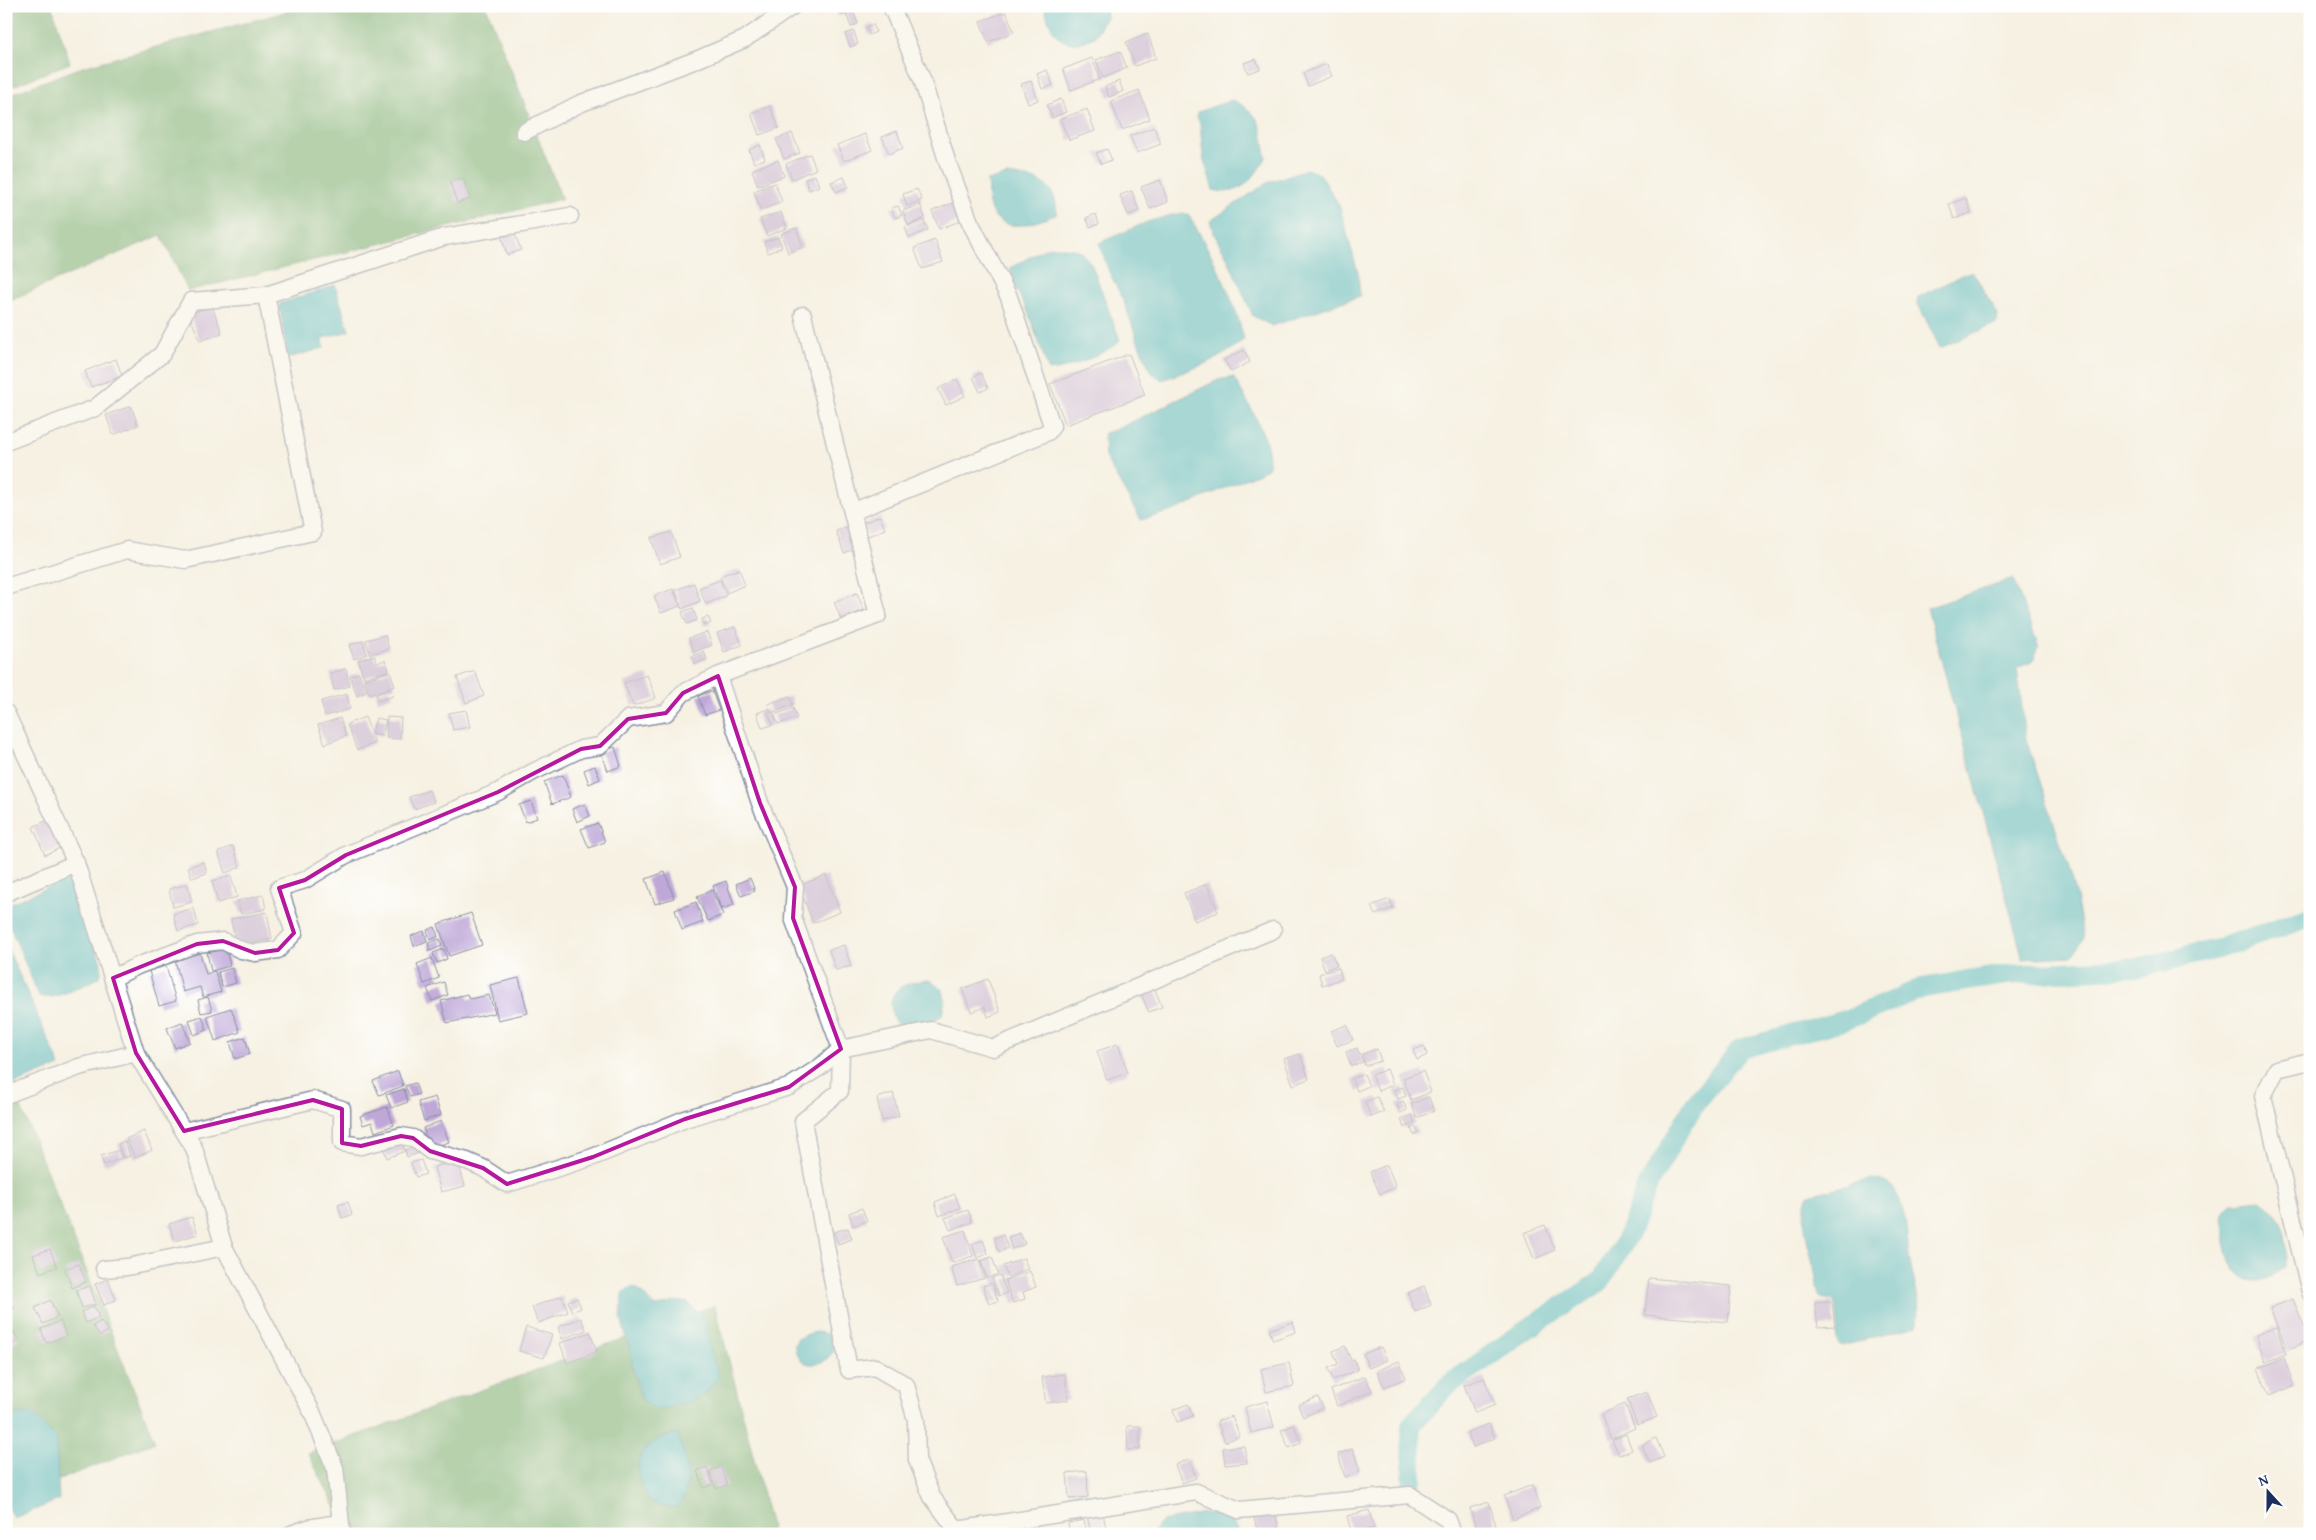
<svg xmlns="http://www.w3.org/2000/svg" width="2316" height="1540" viewBox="0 0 2316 1540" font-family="'Gentium Book Plus',serif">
<rect width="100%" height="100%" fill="#fff"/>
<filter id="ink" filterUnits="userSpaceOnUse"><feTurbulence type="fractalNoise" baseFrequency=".02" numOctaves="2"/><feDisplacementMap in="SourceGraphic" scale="10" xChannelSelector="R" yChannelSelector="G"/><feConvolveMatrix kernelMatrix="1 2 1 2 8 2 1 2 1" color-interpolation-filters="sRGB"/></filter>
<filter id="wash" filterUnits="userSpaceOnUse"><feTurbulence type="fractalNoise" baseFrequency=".0096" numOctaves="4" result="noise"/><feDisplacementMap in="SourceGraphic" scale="20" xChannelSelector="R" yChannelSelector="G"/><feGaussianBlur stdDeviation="1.12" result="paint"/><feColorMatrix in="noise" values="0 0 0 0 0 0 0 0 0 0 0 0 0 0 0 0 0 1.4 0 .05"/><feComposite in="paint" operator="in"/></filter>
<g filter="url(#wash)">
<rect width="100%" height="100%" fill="#f6f1e2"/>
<g fill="#6cac6e" stroke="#446e66">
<path d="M6,6H52L70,63L6,89Z"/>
<path d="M307,6H486L562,199L188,291L161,235L6,302V96L82,67Z"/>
<path d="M6,1102L21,1107L155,1442L6,1501Z"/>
<path d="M715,1305L773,1534H349L308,1453Z"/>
</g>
<g fill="#49b8c3" stroke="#327490">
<path d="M1045,6H1105L1106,17L1095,37C1089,39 1082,43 1076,43C1056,45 1047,22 1045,6Z"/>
<path d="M1232,100C1262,113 1262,128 1266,158C1253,179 1240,198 1213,190L1203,157L1200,123L1197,117L1198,112Z"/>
<path d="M1306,169L1320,174L1339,205L1358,273L1360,296L1272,326L1253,316L1227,257L1214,234L1210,221L1267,183Z"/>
<path d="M1007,175C1035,179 1056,179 1057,214C1038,222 1005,236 992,212C987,204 988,190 987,181Z"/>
<path d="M1175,214H1188C1212,254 1233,295 1244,339C1223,360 1189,370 1162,380L1151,372L1138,342L1123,299L1110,274L1099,243L1147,222Z"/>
<path d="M1058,247L1079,250L1091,263L1119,337V342C1102,355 1070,369 1049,371L1028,312L1015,286L1010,268L1046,248Z"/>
<path d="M1969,272H1973L1998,315L1997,323L1940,348L1917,302L1918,297Z"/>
<path d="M335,285L349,331L323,338L324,348L288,358L279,304Z"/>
<path d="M1234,377C1246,401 1275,444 1268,469L1175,510L1141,520L1105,457L1104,433L1115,430L1218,380Z"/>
<path d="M2013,579L2039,647L2032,662L2017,668L2026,739L2073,881L2084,938L2072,956L2023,959L1927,608Z"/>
<path d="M63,881L72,883L76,892L101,963V974L97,979C83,985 53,1002 39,996L6,917V908L11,903Z"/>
<path d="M6,945L60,1066L6,1087Z"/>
<path d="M929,980L942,989L945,1000L942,1015C926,1030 892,1040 891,1006C891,1001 892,995 896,991C903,983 919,981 929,980Z"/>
<path d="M1872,1179C1882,1180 1889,1182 1894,1190C1908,1211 1906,1237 1910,1261C1913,1281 1923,1306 1917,1326L1841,1346L1836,1340C1839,1329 1838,1310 1833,1300L1820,1298C1816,1288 1817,1278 1814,1268C1809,1248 1798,1213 1809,1195Z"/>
<path d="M2261,1200C2284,1214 2291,1242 2284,1268C2277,1272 2267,1280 2260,1281C2225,1283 2223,1237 2223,1213L2232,1203Z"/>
<path d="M631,1287L637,1288L655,1307L678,1301L689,1303L706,1322L712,1356L719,1376L705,1394L691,1401L656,1410L642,1400L633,1369L630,1349L621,1319L623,1293Z"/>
<path d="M817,1332L827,1334L832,1340L834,1351L825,1361C821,1362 814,1365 809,1364C799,1362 790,1348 798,1339C803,1335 811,1333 817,1332Z"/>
<path d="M32,1414L56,1437L59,1500L14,1518L6,1506V1416Z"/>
<path d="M678,1434C686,1459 696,1487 676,1508C668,1507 657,1506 650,1500C644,1494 640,1484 639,1475C634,1450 655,1437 678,1434Z"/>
<path d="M1204,1513C1223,1514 1232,1514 1239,1534H1151L1162,1521Z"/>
</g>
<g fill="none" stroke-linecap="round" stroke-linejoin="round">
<path stroke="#49b8c3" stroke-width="20" d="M1412,1479L1411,1425L1447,1386L1533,1325L1600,1282L1628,1236L1649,1183L1694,1105L1740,1049L1846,1020L1922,988L2005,975L2137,968L2217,949L2310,917"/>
</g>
<g id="blocks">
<g fill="#bfa8d8">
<path d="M843,6H851L858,24L851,27L846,14L840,16L838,8Z"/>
<path d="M1006,12L1014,32L988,42L980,21Z"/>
<path d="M873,24L876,32L869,35L866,27Z"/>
<path d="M854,31L858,44L850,47L845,34Z"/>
<path d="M1148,34L1156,58L1135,66L1126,42Z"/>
<path d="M1120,51L1127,68L1103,78L1096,60Z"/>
<path d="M1092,58L1100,79L1071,90L1063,69Z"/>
<path d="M1256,59L1260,69L1248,73L1244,63Z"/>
<path d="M1327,64L1332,76L1308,86L1303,73Z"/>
<path d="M1047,70L1053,85L1042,89L1037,74Z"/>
<path d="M1031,81L1038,100L1028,104L1021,84Z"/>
<path d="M1119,81L1123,91L1109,97L1105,87Z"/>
<path d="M1139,90L1150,119L1122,130L1111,101Z"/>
<path d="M1061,99L1066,112L1052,118L1047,105Z"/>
<path d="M770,106L779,128L759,135L751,113Z"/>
<path d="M1087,109L1095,131L1069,140L1060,119Z"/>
<path d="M1154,127L1161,144L1137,153L1130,136Z"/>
<path d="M897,131L903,148L889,154L882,137Z"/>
<path d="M792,133L800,153L784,159L776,139Z"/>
<path d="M865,134L872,150L844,161L837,145Z"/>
<path d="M760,145L765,159L754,163L749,150Z"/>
<path d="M1107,149L1112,160L1101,164L1096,153Z"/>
<path d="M810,154L816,169L792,179L786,164Z"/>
<path d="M778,160L784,176L758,186L752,170Z"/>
<path d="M815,175L819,186L809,190L805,179Z"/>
<path d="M844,177L848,187L836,192L831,182Z"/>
<path d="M463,178L470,199L457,203L450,182Z"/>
<path d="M1160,180L1168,202L1150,209L1141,187Z"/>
<path d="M775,183L782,202L761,210L754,191Z"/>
<path d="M917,189L922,200L907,206L903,194Z"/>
<path d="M1132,191L1139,211L1128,215L1120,195Z"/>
<path d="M1966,198L1971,213L1954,219L1949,204Z"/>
<path d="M953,203L960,221L939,229L932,211Z"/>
<path d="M920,204L925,218L908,225L903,211Z"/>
<path d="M898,206L902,215L895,218L891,208Z"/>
<path d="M781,212L787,228L767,236L760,219Z"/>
<path d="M1096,214L1099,224L1090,227L1086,218Z"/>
<path d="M924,220L928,230L909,238L905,227Z"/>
<path d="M796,228L803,247L788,253L781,234Z"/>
<path d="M513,229L521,250L507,255L500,233Z"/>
<path d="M778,237L782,247L768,253L764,242Z"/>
<path d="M935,240L943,262L922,269L914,248Z"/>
<path d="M212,306L222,333L200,341L189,314Z"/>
<path d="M1244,350L1250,362L1231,372L1224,360Z"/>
<path d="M1129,354L1145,395L1066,425L1050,384Z"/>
<path d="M116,359L122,376L91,387L85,371Z"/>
<path d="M981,373L988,388L980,392L973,377Z"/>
<path d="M957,379L965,396L946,405L938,389Z"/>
<path d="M131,406L138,425L113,435L106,415Z"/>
<path d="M880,516L885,529L868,536L863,523Z"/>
<path d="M846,527L854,549L844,553L836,531Z"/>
<path d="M671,532L680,557L660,564L651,538Z"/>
<path d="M739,569L745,585L727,593L720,576Z"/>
<path d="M720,580L726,596L706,604L699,588Z"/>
<path d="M694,583L700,601L682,609L675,590Z"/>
<path d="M673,589L680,606L661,613L654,596Z"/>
<path d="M857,593L864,610L841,619L834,602Z"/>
<path d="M693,608L697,620L687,624L682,612Z"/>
<path d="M708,617L711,623L704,626L702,619Z"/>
<path d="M735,627L742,645L724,652L717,633Z"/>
<path d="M707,632L712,645L694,652L689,638Z"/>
<path d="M385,635L389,649L370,654L366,640Z"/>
<path d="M363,641L367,654L354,659L349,645Z"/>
<path d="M704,651L707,659L695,664L692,656Z"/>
<path d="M374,655L377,663L385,660L389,670L364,678L358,660Z"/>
<path d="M346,669L350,686L334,690L330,673Z"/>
<path d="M390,671L395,686L369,694L364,680Z"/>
<path d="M475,671L484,696L466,703L457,677Z"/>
<path d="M359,673L366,692L357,696L350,676Z"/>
<path d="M647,675L656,698L633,706L624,683Z"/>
<path d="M390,689L393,696L378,701L376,694Z"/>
<path d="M712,691L719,710L705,715L698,696Z"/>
<path d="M347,694L350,709L325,716L321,701Z"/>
<path d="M790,696L793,705L771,713L768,704Z"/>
<path d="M793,708L797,718L778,724L774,715Z"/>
<path d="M767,709L773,725L762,728L757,713Z"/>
<path d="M466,710L470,727L453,730L449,713Z"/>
<path d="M365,717L375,743L357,750L347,724Z"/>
<path d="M387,717L401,718L400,739L386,738Z"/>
<path d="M340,718L346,736L325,744L318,725Z"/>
<path d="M376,718L386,720L382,736L372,734Z"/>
<path d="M615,747L621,766L608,771L601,752Z"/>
<path d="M595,766L600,779L589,784L584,770Z"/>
<path d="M563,775L571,797L552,804L544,782Z"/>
<path d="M429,790L434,802L414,809L409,797Z"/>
<path d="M531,801L537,818L526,822L519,805Z"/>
<path d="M585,804L590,816L577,822L572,809Z"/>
<path d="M52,818L64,846L45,855L33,827Z"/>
<path d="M598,823L605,842L589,848L581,829Z"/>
<path d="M233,846L240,867L225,873L218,852Z"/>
<path d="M204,862L207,873L192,878L188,867Z"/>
<path d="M665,872L674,898L655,904L646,879Z"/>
<path d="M826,875L840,912L813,923L799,886Z"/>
<path d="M231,876L237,897L218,903L212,881Z"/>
<path d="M750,878L755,891L741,896L736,884Z"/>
<path d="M726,881L734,905L721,909L713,886Z"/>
<path d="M187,884L192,902L173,907L169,889Z"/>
<path d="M1207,884L1218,912L1195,921L1184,893Z"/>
<path d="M712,890L723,915L708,921L697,897Z"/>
<path d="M263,895L266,909L241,914L237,901Z"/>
<path d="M1390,899L1393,908L1375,915L1371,906Z"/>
<path d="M696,902L703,922L682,930L675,910Z"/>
<path d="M194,908L198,925L178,931L173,914Z"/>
<path d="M267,912L272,939L236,946L231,919Z"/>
<path d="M471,913L482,945L449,956L438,924Z"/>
<path d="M435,927L438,937L430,940L427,930Z"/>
<path d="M424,931L427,941L414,946L411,936Z"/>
<path d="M440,939L442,946L430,951L428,943Z"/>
<path d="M844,945L851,966L836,970L829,950Z"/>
<path d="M226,949L230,966L211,971L207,953Z"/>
<path d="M444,949L447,959L437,963L433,953Z"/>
<path d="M200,953L206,974L215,971L221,992L203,997L200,987L183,992L175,960Z"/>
<path d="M1331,953L1337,965L1325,970L1320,957Z"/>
<path d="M432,958L439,978L424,984L417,964Z"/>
<path d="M166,966L176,1001L159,1006L149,971Z"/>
<path d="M232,968L236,983L222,987L218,972Z"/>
<path d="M1339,968L1342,979L1322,985L1319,974Z"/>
<path d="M519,978L528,1013L498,1020L490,985Z"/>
<path d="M988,979L1000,1012L988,1017L985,1007L971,1012L962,989Z"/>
<path d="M444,982L448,995L432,1001L427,988Z"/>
<path d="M1153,984L1162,1007L1149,1012L1139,989Z"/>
<path d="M467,994L469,999L489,995L495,1013L447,1023L441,1001Z"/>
<path d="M208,997L212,1011L201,1013L198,1000Z"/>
<path d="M231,1008L240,1032L215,1041L207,1016Z"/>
<path d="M202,1016L207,1030L194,1035L189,1020Z"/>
<path d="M182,1022L190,1042L175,1048L167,1028Z"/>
<path d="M1347,1025L1353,1040L1337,1046L1331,1031Z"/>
<path d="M245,1037L250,1054L235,1059L230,1042Z"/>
<path d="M1118,1044L1128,1073L1107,1080L1097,1051Z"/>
<path d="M1424,1046L1427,1055L1417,1060L1413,1050Z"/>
<path d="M1357,1048L1363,1062L1351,1066L1346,1052Z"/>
<path d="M1377,1049L1381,1061L1365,1066L1362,1054Z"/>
<path d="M1300,1054L1309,1079L1293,1085L1284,1059Z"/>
<path d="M1387,1069L1393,1085L1378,1091L1372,1075Z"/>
<path d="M398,1071L403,1086L379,1095L373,1081Z"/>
<path d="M1423,1071L1431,1092L1411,1100L1403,1078Z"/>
<path d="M1364,1074L1369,1086L1357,1091L1352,1079Z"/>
<path d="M415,1083L419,1094L410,1097L405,1086Z"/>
<path d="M1403,1087L1406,1096L1398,1099L1394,1090Z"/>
<path d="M404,1089L408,1102L391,1108L386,1095Z"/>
<path d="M893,1093L899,1116L882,1121L877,1098Z"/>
<path d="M435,1097L441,1115L424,1121L418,1102Z"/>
<path d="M1377,1097L1384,1112L1371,1117L1365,1102Z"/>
<path d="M1429,1097L1434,1111L1417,1118L1411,1104Z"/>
<path d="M1403,1101L1407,1110L1400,1113L1397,1104Z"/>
<path d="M387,1107L394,1125L375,1132L372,1122L363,1125L360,1116Z"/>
<path d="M1412,1115L1415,1123L1404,1128L1401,1119Z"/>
<path d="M441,1121L449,1142L430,1148L423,1128Z"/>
<path d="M1415,1126L1418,1133L1414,1135L1411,1128Z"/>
<path d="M144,1131L152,1150L135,1158L126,1139Z"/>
<path d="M400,1138L405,1151L387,1158L382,1144Z"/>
<path d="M125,1141L130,1156L123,1158L118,1144Z"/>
<path d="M416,1146L419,1153L407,1157L405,1150Z"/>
<path d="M119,1150L122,1158L104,1165L101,1156Z"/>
<path d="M421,1160L426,1174L416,1177L411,1163Z"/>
<path d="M458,1161L465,1186L441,1192L434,1167Z"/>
<path d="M1387,1165L1396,1187L1380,1194L1370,1172Z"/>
<path d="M955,1194L960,1208L939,1216L935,1202Z"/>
<path d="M348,1202L352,1215L342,1218L338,1205Z"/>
<path d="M862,1208L867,1221L853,1226L849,1213Z"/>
<path d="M968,1210L972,1222L950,1230L945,1218Z"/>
<path d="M192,1217L198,1234L175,1241L169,1224Z"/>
<path d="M1545,1225L1555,1250L1534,1259L1524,1233Z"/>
<path d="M848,1228L852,1239L838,1244L834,1232Z"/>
<path d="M965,1230L973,1256L952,1263L943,1237Z"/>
<path d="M1020,1233L1025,1244L1012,1249L1008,1237Z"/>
<path d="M1003,1235L1008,1248L999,1252L994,1238Z"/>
<path d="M983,1240L988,1254L977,1258L972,1244Z"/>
<path d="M50,1249L57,1267L40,1273L33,1255Z"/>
<path d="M992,1257L998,1274L987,1278L981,1261Z"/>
<path d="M1024,1258L1028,1269L1008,1277L1003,1266Z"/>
<path d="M979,1259L985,1278L957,1286L951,1267Z"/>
<path d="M79,1264L86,1282L72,1288L65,1269Z"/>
<path d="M1030,1271L1036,1287L1023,1292L1025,1299L1013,1303L1005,1280Z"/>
<path d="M1000,1275L1007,1293L999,1296L992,1278Z"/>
<path d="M1649,1278L1731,1286L1728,1322L1645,1315Z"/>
<path d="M108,1279L116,1300L104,1305L95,1284Z"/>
<path d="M992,1283L998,1301L989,1304L983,1286Z"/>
<path d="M90,1286L96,1304L82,1308L76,1290Z"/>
<path d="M1424,1286L1431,1305L1415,1312L1408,1293Z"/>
<path d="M6,1295L15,1308L6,1314Z"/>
<path d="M562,1296L568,1312L538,1323L532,1307Z"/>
<path d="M577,1298L581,1308L572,1312L568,1301Z"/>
<path d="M2293,1299L2310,1340L2287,1350L2270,1308Z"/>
<path d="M50,1300L58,1317L43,1324L35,1308Z"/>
<path d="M1832,1302L1835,1326L1818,1327L1815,1303Z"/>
<path d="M94,1306L99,1317L86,1323L81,1312Z"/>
<path d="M581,1318L586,1330L562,1339L558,1327Z"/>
<path d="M6,1320L19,1340L6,1348Z"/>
<path d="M61,1321L66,1336L46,1343L41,1329Z"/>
<path d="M101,1321L108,1331L100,1336L93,1326Z"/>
<path d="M1293,1322L1296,1332L1273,1340L1269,1330Z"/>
<path d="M526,1327L552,1335L544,1358L519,1351Z"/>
<path d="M2276,1327L2286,1354L2265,1362L2256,1335Z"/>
<path d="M590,1332L597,1352L567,1363L560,1343Z"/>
<path d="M1345,1346L1351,1360L1354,1359L1358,1370L1333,1380L1328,1368L1338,1364L1333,1351Z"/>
<path d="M1381,1347L1387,1360L1369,1368L1363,1354Z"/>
<path d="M2284,1358L2294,1386L2269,1396L2258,1368Z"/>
<path d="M1399,1361L1406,1378L1384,1387L1377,1371Z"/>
<path d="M1289,1363L1294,1386L1266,1392L1261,1369Z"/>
<path d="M1065,1374L1068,1400L1046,1403L1042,1377Z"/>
<path d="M1365,1376L1372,1391L1337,1406L1331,1390Z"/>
<path d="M1484,1378L1495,1405L1475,1413L1464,1385Z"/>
<path d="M1647,1392L1657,1417L1637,1425L1627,1399Z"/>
<path d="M1318,1397L1323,1408L1303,1417L1298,1405Z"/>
<path d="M1267,1401L1274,1427L1251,1433L1245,1407Z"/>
<path d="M1188,1404L1193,1416L1177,1422L1173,1410Z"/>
<path d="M1625,1404L1635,1428L1611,1439L1601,1414Z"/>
<path d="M1232,1416L1240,1436L1225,1442L1217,1421Z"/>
<path d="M1489,1424L1495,1438L1473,1447L1467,1432Z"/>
<path d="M1294,1425L1301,1443L1289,1448L1281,1430Z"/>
<path d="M1127,1426H1140V1449L1128,1450Z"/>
<path d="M1626,1434L1632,1450L1619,1455L1612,1440Z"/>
<path d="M1656,1438L1664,1457L1650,1463L1642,1445Z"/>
<path d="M1244,1446L1247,1463L1225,1465L1223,1448Z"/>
<path d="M1353,1449L1360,1471L1345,1477L1338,1454Z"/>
<path d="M1189,1459L1196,1478L1182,1483L1175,1465Z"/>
<path d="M707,1467L713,1484L704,1488L697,1471Z"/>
<path d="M721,1467L727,1485L716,1489L710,1471Z"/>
<path d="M1087,1471L1088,1497L1069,1499L1067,1473Z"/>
<path d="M1532,1485L1540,1508L1513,1519L1504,1496Z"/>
<path d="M1489,1502L1496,1526L1477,1532L1470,1508Z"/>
<path d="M1369,1510L1374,1528L1352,1534L1347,1516Z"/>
<path d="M1103,1513L1107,1534H1091L1087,1516Z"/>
<path d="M1275,1513L1280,1534H1258L1254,1518Z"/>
<path d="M1084,1520L1086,1531L1070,1534L1068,1523Z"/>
<path d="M1687,1528L1689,1534H1673Z"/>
</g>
</g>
</g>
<g filter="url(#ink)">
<use href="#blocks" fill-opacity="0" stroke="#8890a0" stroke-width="1"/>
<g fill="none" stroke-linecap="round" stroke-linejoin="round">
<g stroke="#8890a0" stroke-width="19">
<g id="minor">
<path d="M891,6L922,79L947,161L970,222L1009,297L1052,426L1048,432L852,512L878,615L718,676L760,803L795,887L793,918L841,1049L840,1091L803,1121L849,1370L875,1367L906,1385L916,1420L917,1460L932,1497L957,1530L1196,1492L1239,1510L1410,1495L1448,1520L1453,1534"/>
<path d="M524,132L579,104L696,60L745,39L793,6"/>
<path d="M803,315L852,512"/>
<path d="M6,442L95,408L162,354L191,301L266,295L444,237L570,216"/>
<path d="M6,587L127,550L185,560L313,532L266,295"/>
<path d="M6,713L76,863L136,1053L194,1148L224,1247L312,1412L335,1468L342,1534"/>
<path d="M6,893L76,863"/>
<path d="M113,978L137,966L197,944L223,941L241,950L255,953L278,950L294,933L279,888L305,880L346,855L498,792L533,772L581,749L600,746L628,719L666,713L683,693L718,676"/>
<path d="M2310,1061L2277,1069L2263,1096L2310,1292"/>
<path d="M6,1095L79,1067L136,1053"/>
<path d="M184,1131L313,1100L342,1109V1143L361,1146L401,1136L413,1138L430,1151L467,1161L483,1168L507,1184L593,1157L685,1119L789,1087L820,1067L841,1049L931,1030L993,1048L1273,930"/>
<path d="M104,1269L127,1267L224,1247"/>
<path d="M291,1534L308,1528L339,1523"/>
</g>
</g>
<use href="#minor" stroke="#fff" stroke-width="16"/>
</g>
</g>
<path d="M0 0H2316V1540H0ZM718,676L760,803L795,887L793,918L841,1049L789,1087L685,1119L593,1157L507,1184L483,1168L430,1151L413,1138L401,1136L361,1146L342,1143V1109L313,1100L184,1131L136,1053L113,978L197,944L223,941L255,953L278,950L294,933L279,888L305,880L346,855L498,792L581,749L600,746L628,719L666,713L683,693Z" fill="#f6f1e2" fill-opacity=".55" fill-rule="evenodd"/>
<path fill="none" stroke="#b5179e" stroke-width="4" stroke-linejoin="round" d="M718,676L760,803L795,887L793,918L841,1049L789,1087L685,1119L593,1157L507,1184L483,1168L430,1151L413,1138L401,1136L361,1146L342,1143V1109L313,1100L184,1131L136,1053L113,978L197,944L223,941L255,953L278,950L294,933L279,888L305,880L346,855L498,792L581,749L600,746L628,719L666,713L683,693Z"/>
<rect width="2316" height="1540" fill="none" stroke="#fff" stroke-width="25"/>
<g transform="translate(2268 1492) rotate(339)" stroke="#ffffff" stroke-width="4" paint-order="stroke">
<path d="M0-4L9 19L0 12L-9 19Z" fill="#1b2f5e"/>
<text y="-8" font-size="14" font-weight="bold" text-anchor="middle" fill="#1b2f5e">N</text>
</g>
</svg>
